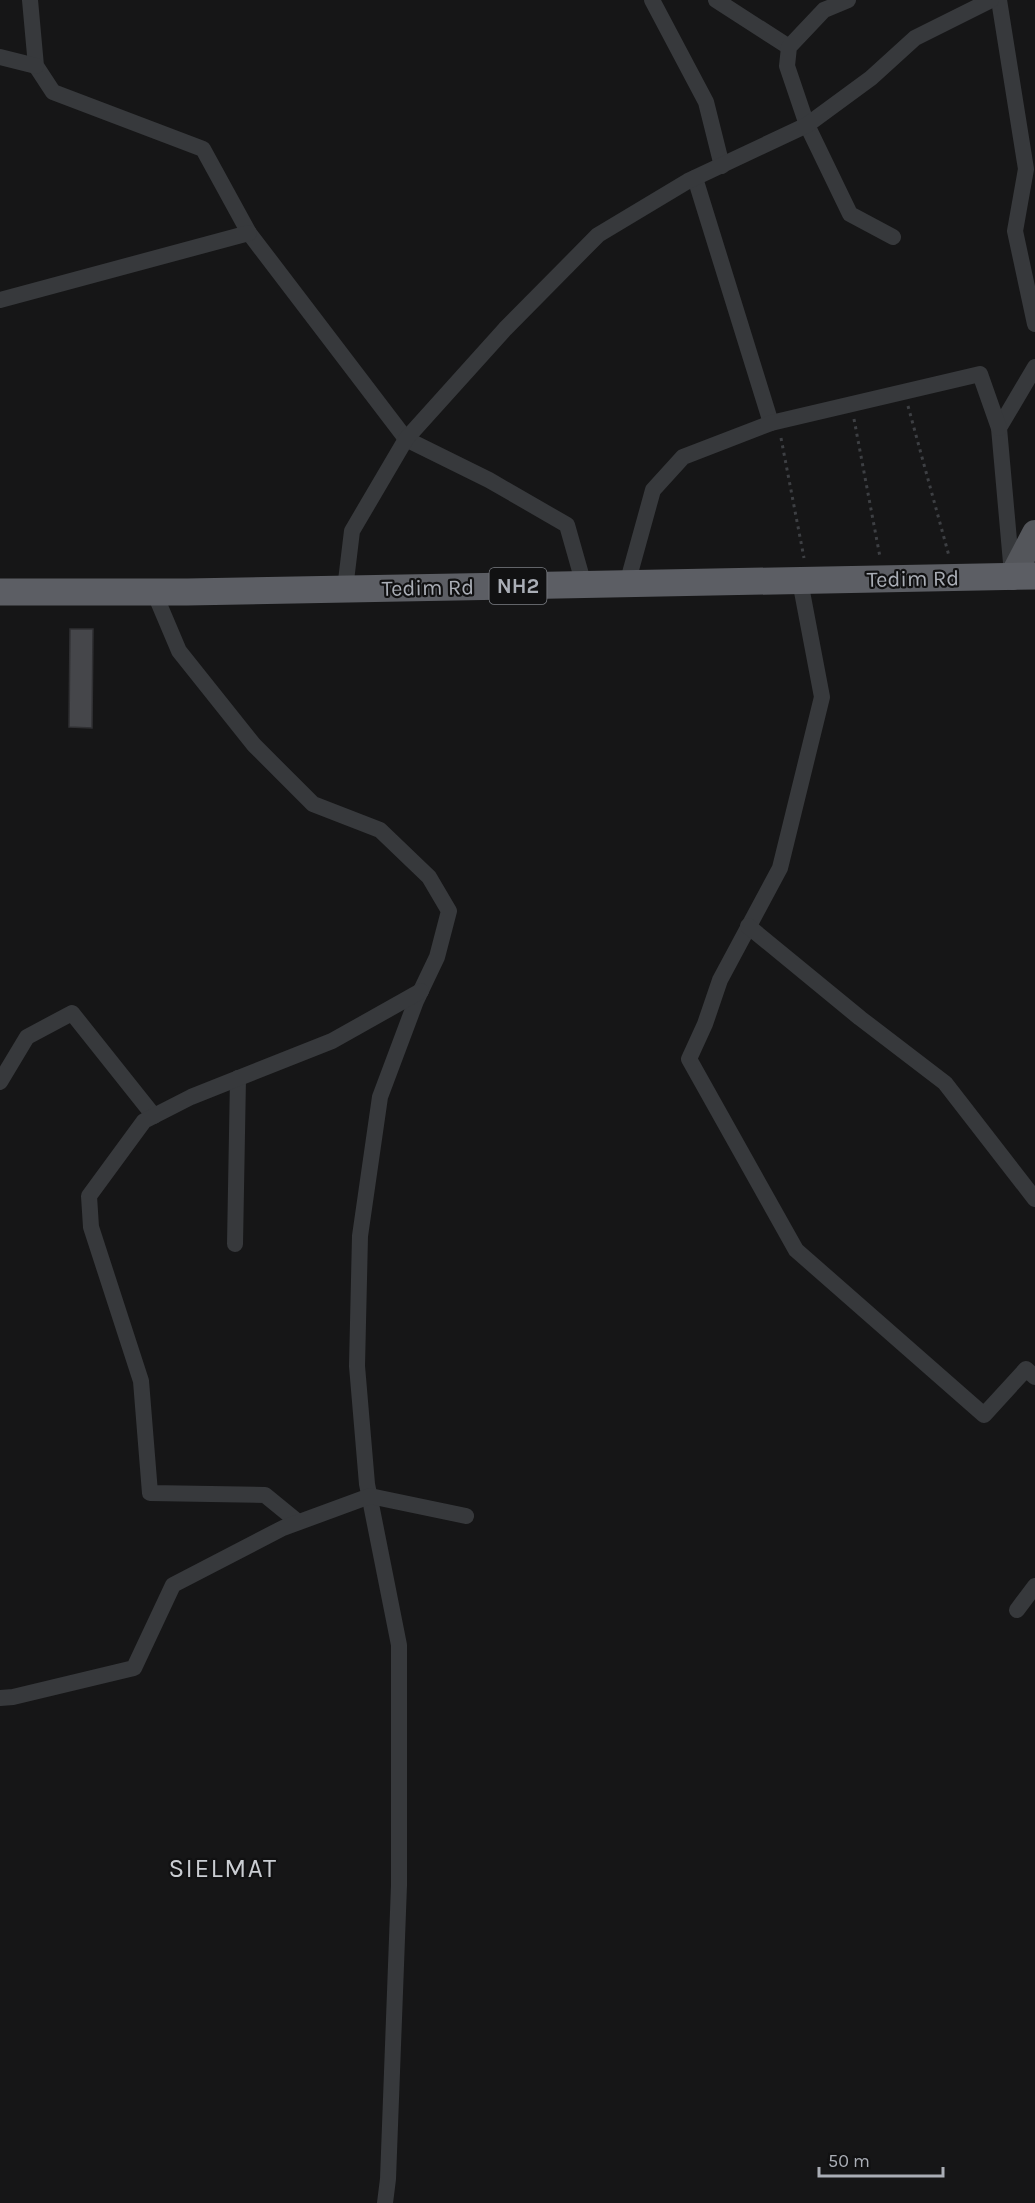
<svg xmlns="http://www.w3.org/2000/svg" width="1035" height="2203" viewBox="0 0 1035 2203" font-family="Karla,sans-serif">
<rect width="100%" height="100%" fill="#161617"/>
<path fill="#45464a" stroke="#303033" stroke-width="1.5" d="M70,629H93L92,728L69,727Z"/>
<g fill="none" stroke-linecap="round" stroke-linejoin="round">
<g stroke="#3d3f43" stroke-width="3" stroke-dasharray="3 4.5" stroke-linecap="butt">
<path d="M908,406L949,556"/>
<path d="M854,419L880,557"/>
<path d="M781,438L804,558"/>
</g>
<g stroke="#37393c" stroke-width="16">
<path d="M30,0L36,66L53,92L203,149L249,233L406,439L489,480L567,525L584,585"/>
<path d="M652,0L706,102L722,166"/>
<path d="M716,0L789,47"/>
<path d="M848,0L824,10L789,47L787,66L807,125L850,214L893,237"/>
<path d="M999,0L1026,169L1015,231L1035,324"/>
<path d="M0,57L36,66"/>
<path d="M695,178L771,423"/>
<path d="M0,300L249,233"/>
<path d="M1012,574L999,428L1035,367"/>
<path d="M800,581L822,697L780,868L720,980L705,1024L689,1059L796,1250L984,1415L1026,1369L1035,1377"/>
<path d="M627,584L653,490L683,457L771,423L980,374L999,428"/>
<path d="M345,589L352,531L406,439L505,329L598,235L688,181L807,125L871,78L915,38L991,0"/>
<path d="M154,592L179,651L254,745L313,804L380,830L429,877L449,911L437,957L416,1001L380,1097L360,1236L357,1366L367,1484L399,1645V1885L388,2179L385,2203"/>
<path d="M748,926L860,1018L945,1083L1035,1199"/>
<path d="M0,1082L27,1037L72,1013L154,1116"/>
<path d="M235,1244L238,1078"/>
<path d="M298,1522L265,1495L150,1493L141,1381L91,1227L89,1196L144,1121L191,1097L332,1041L421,991"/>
<path d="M1017,1610L1035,1586"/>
<path d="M0,1698L13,1697L134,1668L173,1585L283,1528L370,1496L466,1516"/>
</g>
<path stroke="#54565b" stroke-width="26" d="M1012,577L1035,533"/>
<path stroke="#5c5e64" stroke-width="27" d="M0,592H187L1035,576"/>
</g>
<g text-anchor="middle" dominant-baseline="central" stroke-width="4.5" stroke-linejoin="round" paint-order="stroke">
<rect fill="#111112" stroke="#7c7f85" stroke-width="1.5" x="489.5" y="568" width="57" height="36" rx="4.5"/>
<g font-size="21" font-weight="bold" fill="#aaaeb6">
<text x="518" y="586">NH2</text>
</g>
<g font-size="22" fill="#aaaeb6" stroke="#111112">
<text transform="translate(913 579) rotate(-1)">Tedim Rd</text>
<text transform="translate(428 588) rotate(-1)">Tedim Rd</text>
</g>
<g font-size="26" letter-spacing="1.5" fill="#cacdd2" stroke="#111112">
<text x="223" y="1868">SIELMAT</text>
</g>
</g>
<path d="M819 2167v9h124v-9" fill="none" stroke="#aaaeb6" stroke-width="3"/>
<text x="828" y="2167" font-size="18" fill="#aaaeb6" stroke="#111112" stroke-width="4.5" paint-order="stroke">50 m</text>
</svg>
